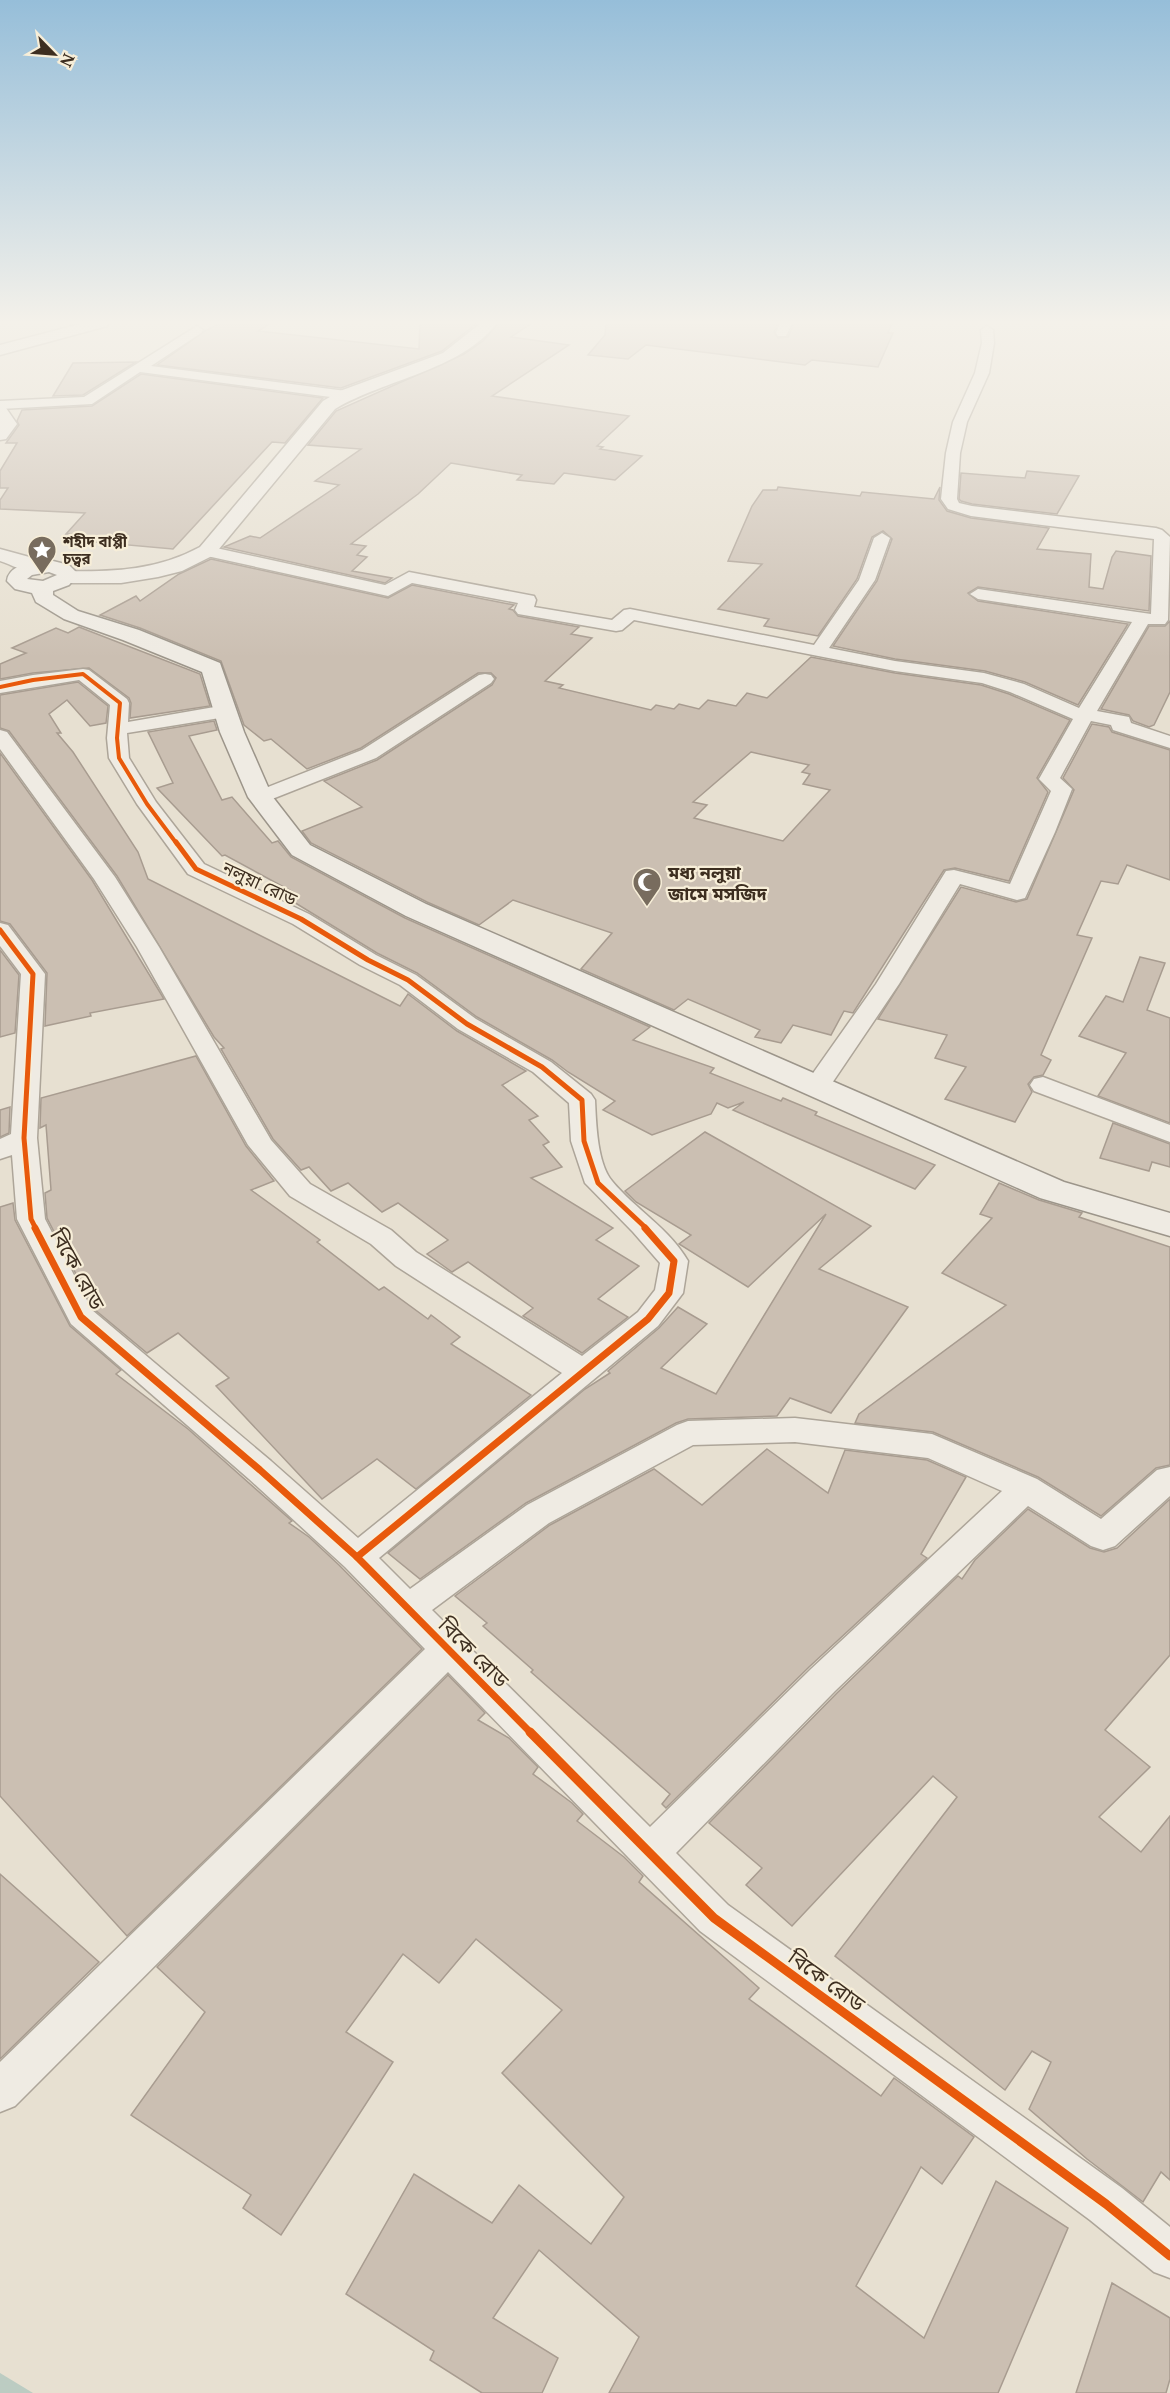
<svg xmlns="http://www.w3.org/2000/svg" width="1170" height="2393" viewBox="0 0 1170 2393" font-family="'Noto Serif','Noto Sans Bengali',serif">
<rect width="100%" height="100%" fill="#e7e0d1"/>
<path fill="#bcccc2" d="M0,2373L33,2393H0Z"/>
<g fill="#cbbfb2" stroke="#a89c90" stroke-width="1.5" fill-rule="evenodd">
<path d="M221,323H271L258,331L419,349L420,323H477L442,351L341,388L157,365L205,331Z"/>
<path d="M499,323H532L511,337L569,345L492,396L629,416L597,446L603,447L600,449L642,456L615,480L564,473L554,484L517,480L522,475L451,463L418,494L351,544L366,546L357,555L367,557L352,571L392,578L385,583L224,547L250,536L260,538L339,485L315,481L361,449L308,445L336,411L464,354L483,341Z"/>
<path d="M606,323H778L774,332L778,338L788,337L794,323H892L888,333H893L878,367L812,360L805,365L646,345L628,359L588,355L605,335Z"/>
<path d="M136,362L83,395L53,396L73,363Z"/>
<path d="M141,374L323,398L285,443L272,442L173,549L72,540L78,534H66L85,513L0,509V500L8,488H0V471L17,443H6L19,425L17,421L22,410L92,406Z"/>
<path d="M1027,471L1079,476L1057,514L972,504L961,501L959,499L961,473L1025,478Z"/>
<path d="M778,487L860,496L862,492L934,499L940,487L939,500L947,511L971,518L1049,528L1037,549L1091,554L1089,587L1103,589L1112,557L1116,551L1151,556L1149,611L978,587L968,593L978,601L1128,624L1078,705L1025,682L985,671L895,659L833,646L877,581L892,539L883,531L872,537L857,579L818,636L764,626L769,619L718,609L762,564L728,561L752,506L763,490H777Z"/>
<path d="M211,559L388,598L412,585L514,605L509,609L513,610L518,616L579,627L571,634L592,638L545,681L563,685L559,688L651,710L656,705L674,709L679,704L699,709L708,700L736,706L747,693L767,698L811,657L895,673L981,685L1009,694L1070,720L1037,778L1048,792L1009,881L955,868L944,870L853,1013L844,1011L831,1035L793,1025L781,1043L755,1037L760,1030L688,999L674,1010L581,969L612,933L513,900L479,925L427,902L311,843L302,831L362,807L324,781L377,760L492,685L496,678L491,673H478L361,748L307,769L271,739L264,741L244,725L221,661L140,628L100,615L136,596L140,601L179,574ZM751,752L809,765L802,772L810,774L803,784L830,790L783,841L694,818L707,805L693,802Z"/>
<path d="M1170,621V692L1154,725L1149,727L1133,721L1129,715L1101,709L1149,626H1165Z"/>
<path d="M79,627L200,674L210,706L130,718L131,703L129,698L89,668L33,673L0,679V664L26,653L12,648L56,628L68,633Z"/>
<path d="M78,682L108,706L106,723L90,726L67,700L49,714L61,733H57L73,752L138,852L148,879L400,1006L408,994L457,1031L526,1071L502,1085L538,1116L529,1120L549,1142L543,1145L562,1167L531,1178L613,1228L596,1240L639,1266L598,1299L628,1317L582,1353L523,1316L533,1308L468,1262L452,1272L427,1254L448,1240L398,1203L382,1212L348,1183L331,1191L309,1167L301,1170L273,1139L221,1049L224,1048L214,1037L117,876L9,731L0,728V695Z"/>
<path d="M214,721L217,730L189,736L222,800L232,797L272,843L278,841L291,857L405,918L650,1027L633,1040L714,1068L710,1073L781,1101L783,1098L817,1112L815,1115L935,1165L915,1189L733,1110L744,1102L728,1108L717,1103L711,1114L652,1135L603,1110L615,1101L568,1072L552,1060L477,1017L417,973L377,953L284,896L293,892L225,855L222,856L157,788L173,783L148,732Z"/>
<path d="M1092,724L1109,727L1112,732L1170,750V880L1127,865L1118,884L1101,881L1077,935L1092,938L1041,1055L1051,1060L1043,1075L1034,1077L1028,1084L1032,1092L1015,1122L945,1099L966,1067L935,1058L947,1035L878,1019L961,887L1016,902L1027,899L1074,790L1063,778Z"/>
<path d="M0,753L92,880L164,999L90,1013L91,1016L45,1026L47,973L10,924L0,921Z"/>
<path d="M0,950L19,975L15,1033L0,1037Z"/>
<path d="M1140,957L1165,963L1147,1010L1170,1018V1123L1098,1096L1126,1053L1079,1036L1106,996L1123,1002Z"/>
<path d="M196,1056L246,1146L274,1181L251,1190L320,1240L317,1242L379,1290L384,1287L428,1319L431,1315L460,1337L451,1344L531,1395L416,1489L377,1459L322,1499L216,1386L229,1378L178,1333L147,1353L94,1309L47,1218L45,1193L51,1190L46,1125L40,1128L41,1098Z"/>
<path d="M10,1107L9,1133L0,1137V1110Z"/>
<path d="M1113,1123L1170,1144V1167L1152,1162L1149,1171L1100,1158Z"/>
<path d="M705,1132L871,1226L819,1269L908,1307L831,1413L790,1398L777,1416L688,1419L676,1423L526,1503L420,1579L388,1553L585,1389L610,1373L608,1371L659,1328L678,1307L707,1324L661,1368L716,1394L826,1214L748,1287L679,1244L691,1235L636,1202L625,1191Z"/>
<path d="M999,1183L1039,1200L1082,1213L1079,1217L1170,1247V1465L1156,1468L1101,1516L1038,1477L933,1432L855,1423L859,1414L1006,1305L942,1273L992,1218L980,1214Z"/>
<path d="M13,1203L15,1220L70,1326L121,1370L116,1374L188,1429L292,1521L289,1523L309,1537L339,1565L422,1649L127,1936L0,1796V1207Z"/>
<path d="M767,1449L828,1493L845,1450L927,1460L966,1477L921,1554L927,1558L809,1667L666,1808L662,1804L670,1794L531,1672L533,1670L483,1626L487,1623L455,1596L550,1525L654,1469L702,1505Z"/>
<path d="M1170,1499V1655L1105,1730L1150,1767L1099,1817L1141,1852L1170,1816V2180L1161,2172L1143,2202L1087,2159L1029,2109L1051,2062L1032,2051L1005,2090L835,1956L957,1797L933,1776L792,1926L746,1885L762,1868L709,1823L837,1693L958,1576L962,1579L975,1560L1028,1509L1090,1548L1104,1552L1117,1548Z"/>
<path d="M448,1675L485,1713L478,1720L509,1738L538,1767L533,1774L572,1803L583,1814L577,1821L624,1857L643,1876L639,1882L759,1988L749,1999L881,2096L894,2078L974,2137L942,2184L921,2167L856,2286L924,2338L996,2181L1068,2228L998,2393H609L639,2337L539,2250L493,2318L558,2358L542,2393H482L430,2360L434,2351L346,2294L414,2174L492,2223L519,2185L591,2244L624,2197L502,2073L562,2010L476,1939L439,1983L403,1954L346,2032L393,2062L281,2235L243,2208L251,2195L131,2115L205,2012L157,1967Z"/>
<path d="M0,1874L99,1962L0,2059Z"/>
<path d="M1112,2283L1170,2318V2379L1166,2393H1076Z"/>
</g>
<g fill="none" stroke-linecap="round" stroke-linejoin="round">
<g stroke="#ada599" stroke-width="3">
<g id="minor">
<path d="M780,323H792L786,336H778L776,333Z"/>
<path d="M197,326L203,330L201,333L151,366L346,391L353,395L346,399L140,372L92,404L0,409V401L84,397Z"/>
<path d="M987,326L993,330L994,343L989,373L967,422L960,453L957,499L959,503L972,506L1156,528L1162,530L1170,537L1168,620L1165,624H1148L1097,711L1129,717L1131,723L1170,736V748L1113,730L1111,725L1091,721L1060,778L1072,789L1055,832L1025,898L1017,900L960,884L899,984L826,1092L817,1094L808,1092L804,1086L876,984L946,871L954,870L1010,884L1051,791L1039,779L1073,719L1010,692L982,683L895,671L634,620L622,630L616,631L524,615L518,614L515,610L518,603L412,583L388,596L207,556L199,551L207,546L385,585L409,572L534,596L536,600L534,607L612,620L624,610L630,609L814,645L859,580L874,538L882,533L890,538L875,580L829,648L895,661L984,673L1024,684L1079,708L1132,622L978,599L970,594L978,589L1151,614L1154,539L971,516L948,509L941,499L946,453L953,422L975,373L982,343L981,330Z"/>
<path d="M83,669L89,670L127,699L129,703L128,722L226,705L233,707L235,711L233,715L226,717L127,733L129,758L156,802L204,864L309,914L376,955L416,975L476,1019L551,1062L591,1094L595,1100C596,1122 597,1163 612,1181C635,1209 669,1228 688,1261L683,1293L658,1326L379,1558L410,1589L527,1505L677,1425L688,1421L795,1418L932,1434L1037,1479L1101,1519L1157,1470L1170,1467V1496L1115,1546L1103,1550L1091,1546L1028,1506L835,1691L676,1853L728,1905L1122,2188L1170,2227V2278L1154,2272L1090,2220L700,1931L448,1672L15,2106L0,2112V2062L425,1649L345,1567L249,1479L71,1324L17,1219L12,1155L0,1159V1139L11,1134L21,974L0,946V923L8,925L45,974L37,1138L45,1219L92,1310L271,1461L358,1538L562,1373L396,1266L371,1244L290,1196L248,1145L137,947L94,879L0,749V730L7,732L115,877L159,947L271,1140L310,1184L391,1230L416,1252L582,1356L638,1312L655,1290L660,1263L633,1232L585,1183L571,1141L569,1103L533,1072L458,1029L400,985L360,965L293,924L188,874L137,804L109,758L107,738L110,705L79,680L0,693V681L33,675ZM795,1442L928,1458L1002,1491L811,1669L650,1827L432,1610L549,1523L693,1445Z"/>
<path d="M485,674L491,675L494,679L491,683L376,758L267,801H253L250,797L253,793L362,750L479,675Z"/>
<path d="M1043,1077L1170,1125V1142L1034,1091L1030,1085L1034,1079Z"/>
</g>
</g>
<g stroke="#ada599" stroke-width="3">
<g id="tertiary">
<path d="M84,323H109L107,326L0,355V345Z"/>
<path d="M481,323H497C460,371 385,379 335,409L214,555L182,571L158,577L121,583H67L60,581L57,577L60,573L67,571C114,572 158,570 200,547L323,401L340,391L443,353Z"/>
<path d="M0,407L6,408L17,424L6,439L0,440Z"/>
<path d="M0,549L33,558L43,568L40,572C28,575 13,565 0,561Z"/>
</g>
</g>
<g stroke="#9c958a" stroke-width="3">
<path id="secondary" d="M49,560L69,565L78,574L69,585L53,591V595L78,611L139,630L220,663L244,732L272,796L310,845L426,904L1064,1182L1170,1213V1236L1040,1198L406,916L292,855L248,797L220,732L202,672L123,640L64,619L36,602L32,593L15,589L7,581C9,563 34,563 49,560ZM49,572L57,575L43,581L27,579L32,575Z"/>
</g>
<use href="#minor" fill="#efebe3" fill-rule="evenodd"/>
<use href="#tertiary" fill="#efebe3" fill-rule="evenodd"/>
<use href="#secondary" fill="#efebe3" fill-rule="evenodd"/>
<g stroke="#f7eed8" stroke-width="6">
<path id="cycleway-far3" d="M0,687L33,680L83,674L120,703L117,738L119,758L147,804L177,844"/>
</g>
<g stroke="#f7eed8" stroke-width="8">
<g id="cycleway-far2">
<path d="M176,842L196,869L301,919L368,960L408,980L467,1024L542,1067L582,1100L584,1141L598,1183L647,1229"/>
<path d="M0,930L33,974L24,1138L31,1219L36,1229"/>
</g>
</g>
<g stroke="#f7eed8" stroke-width="10">
<g id="cycleway-far1">
<path d="M35,1228L81,1317L260,1470L357,1557L532,1734"/>
<path d="M357,1557L648,1319L669,1293L674,1261L645,1228"/>
</g>
</g>
<g stroke="#f7eed8" stroke-width="13">
<path id="cycleway" d="M530,1732L714,1918L1106,2204L1170,2256"/>
</g>
<use href="#cycleway-far3" stroke="#e8590c" stroke-width="4"/>
<use href="#cycleway-far2" stroke="#e8590c" stroke-width="5"/>
<use href="#cycleway-far1" stroke="#e8590c" stroke-width="7"/>
<use href="#cycleway" stroke="#e8590c" stroke-width="9"/>
</g>
<linearGradient id="sky" x2="0" y2="1"><stop stop-color="#96bed9"/><stop offset="0.49" stop-color="#f4f1ea"/><stop offset="1" stop-color="#f4f1ea" stop-opacity="0"/></linearGradient>
<rect width="1170" height="658" fill="url(#sky)"/>
<defs>
<g id="sight-pin" transform="scale(1.5)"><path d="M0 17L-7.5 6A9.5 9.5 0 1 1 7.5 6Z" fill="#786c5e" stroke="#f7eed8"/><path d="M0-6L1.8-2.2L6-1.7L2.9 1.2L3.7 5.4L0 3.3L-3.7 5.4L-2.9 1.2L-6-1.7L-1.8-2.2Z" fill="#fff"/></g>
<g id="mosque-pin" transform="scale(1.5)"><path d="M0 17L-7.5 6A9.5 9.5 0 1 1 7.5 6Z" fill="#786c5e" stroke="#f7eed8"/><path d="M3.5-4.9A6 6 0 1 0 3.5 4.9A5 5 0 1 1 3.5-4.9Z" fill="#fff"/></g>
</defs>
<g fill-rule="evenodd">
<use href="#sight-pin" x="42" y="550"/>
<use href="#mosque-pin" x="647" y="882"/>
</g>
<g text-anchor="middle" dominant-baseline="central" stroke-width="4.5" stroke-linejoin="round" paint-order="stroke">
<g font-size="15" font-weight="bold" fill="#3d2e20" stroke="#f7eed8" text-anchor="start">
<text x="63" y="541">শহীদ বাপ্পী<tspan x="63" dy="17">চত্বর</tspan></text>
</g>
<g font-size="18" font-weight="bold" fill="#3d2e20" stroke="#f7eed8" text-anchor="start">
<text x="668" y="872">মধ্য নলুয়া<tspan x="668" dy="21">জামে মসজিদ</tspan></text>
</g>
<g font-size="18" fill="#3d2e20" stroke="#f7eed8">
<text transform="translate(260 883) rotate(25)">নলুয়া রোড</text>
</g>
<g font-size="21" fill="#3d2e20" stroke="#f7eed8">
<text transform="translate(78 1269) rotate(61)">বিকে রোড</text>
<text transform="translate(474 1652) rotate(45)">বিকে রোড</text>
<text transform="translate(827 1980) rotate(36)">বিকে রোড</text>
</g>
</g>
<g transform="translate(54 54) rotate(115)" stroke="#f7eed8" stroke-width="4.5" paint-order="stroke">
<path d="M0-4.5L10 22L0 15L-10 22Z" fill="#3d2e20"/>
<text y="-9" font-size="16" font-weight="bold" text-anchor="middle" fill="#3d2e20">N</text>
</g>
</svg>
